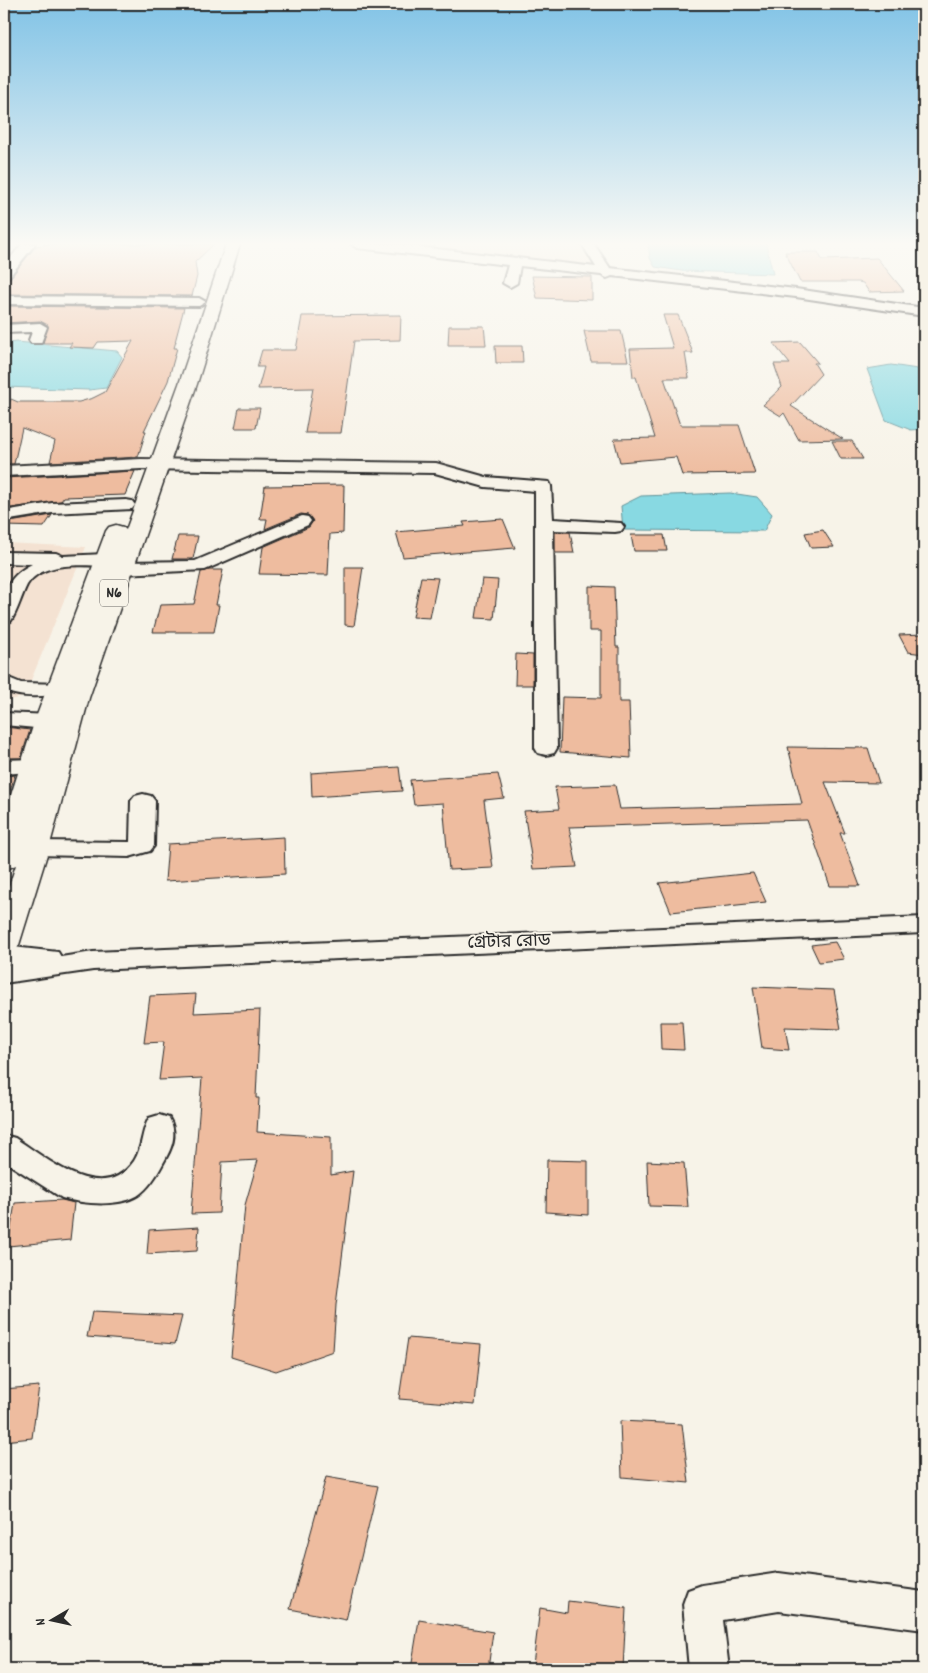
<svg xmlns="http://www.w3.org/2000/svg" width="928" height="1673" viewBox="0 0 928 1673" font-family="Dekko,'Noto Sans Bengali',sans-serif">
<rect width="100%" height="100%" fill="#f7f3e8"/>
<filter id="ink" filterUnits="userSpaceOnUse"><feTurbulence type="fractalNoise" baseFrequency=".02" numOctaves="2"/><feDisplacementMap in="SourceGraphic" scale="10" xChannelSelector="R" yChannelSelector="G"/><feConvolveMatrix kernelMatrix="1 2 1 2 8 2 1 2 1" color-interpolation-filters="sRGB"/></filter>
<g filter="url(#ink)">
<g fill="#f4e2d2">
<path d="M391,244H585L602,272Z"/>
<path d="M4,543L86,547L24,697L4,701Z"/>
</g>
<g fill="#88d9e2" stroke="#639399">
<path d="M648,244H766L773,274L682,271L655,267L650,258Z"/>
<path d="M16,342L117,351L122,357L106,388L89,390L4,387V344Z"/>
<path d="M891,365L924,370V429L911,430L886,420L867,369Z"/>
<path d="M730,493L757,497L772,514L764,531L623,530L621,506L641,496Z"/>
</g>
<g fill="#eebc9f" stroke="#2b2b2b">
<path d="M49,244H214L195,262L197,276L192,296L4,294V280L10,278L36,246Z"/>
<path d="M785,252H818L822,260L877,258L904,291L869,292L863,283L858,282H800Z"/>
<path d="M532,276L592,277V300L537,298Z"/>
<path d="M4,306L184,308L175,342L176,341L174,348H177L168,381L144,431H146L138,457L50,462L55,441L22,428L14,464H4V414L11,399L18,402H79L93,398L105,392L133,341L98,342L94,348L69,347L72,343H43L48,325L40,321L4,323Z"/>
<path d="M401,315L400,340L354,341L341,433H305L313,388L258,389L264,367H257L262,350H296L302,316Z"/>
<path d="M663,315H678L693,353H685L689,378H664L680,425H739L755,474L682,475L676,457L620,462L614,439L655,438L636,377H633L630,349L673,348Z"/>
<path d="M449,326H484L486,345H448Z"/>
<path d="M584,331H621L628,361H591Z"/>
<path d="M800,342L818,363H814L821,374L791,406L843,439L799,440L784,413L781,416L763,405L782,387L774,364H790L773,343Z"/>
<path d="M495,346H522L523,363H496Z"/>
<path d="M239,408H260L256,428H235Z"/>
<path d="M832,441H852L863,459H841Z"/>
<path d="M135,471L125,495L64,497L61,501L4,509V478Z"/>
<path d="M344,485L343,533L330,534L328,575L259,574L263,547L309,527L313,521L308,515L301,514L265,529L267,519H260L265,486Z"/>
<path d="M52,515L44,527L4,526V523Z"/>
<path d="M503,519L515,548L403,557L396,532L465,526L463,522Z"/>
<path d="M823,530L834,547L811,548L805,533Z"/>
<path d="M555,532H570L574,553H555Z"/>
<path d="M631,535H664L667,551H634Z"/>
<path d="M178,536H198L193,559H172Z"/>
<path d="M345,567H363L354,626L345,625Z"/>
<path d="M209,570H223L216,605H219L214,632H153L160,605L194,604L201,572Z"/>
<path d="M421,577L438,578L430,618L413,617Z"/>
<path d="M482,579L498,580L494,619L476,618Z"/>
<path d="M589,586L614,587L616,647H619V702H629L631,758L560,752L562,697L601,698V631H589Z"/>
<path d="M924,634V654L908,652L899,635Z"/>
<path d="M516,654L533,655V685H515Z"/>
<path d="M5,727L30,730L21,758H4Z"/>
<path d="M788,747L868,748L879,783L825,782L845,833H840L860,886H830L807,820L569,827L577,867L533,869L524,811L559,809L555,787L615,785L620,809L802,804Z"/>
<path d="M399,767L402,791L312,797L311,773Z"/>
<path d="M498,774L504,798L484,800L493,868L449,870L443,803L414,805L410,780Z"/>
<path d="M15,775L5,807H4V776Z"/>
<path d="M284,837L285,874L165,881L168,844Z"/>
<path d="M753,873L766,902L671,912L659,883Z"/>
<path d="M835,942L844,959L819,962L811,945Z"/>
<path d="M753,987L834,990L841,1029L785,1027L789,1050L762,1048Z"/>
<path d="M196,994L194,1013L260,1010L256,1098H259L257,1132L331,1137V1175L353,1171L336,1305L333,1351L276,1371L231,1357L245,1205L258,1160L222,1162L219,1213L191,1214L202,1078L159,1080L164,1042L144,1043L150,996Z"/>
<path d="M660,1022H682L684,1050L661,1049Z"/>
<path d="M547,1160L588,1161V1215L546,1212Z"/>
<path d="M647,1161L684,1163L688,1207L649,1206Z"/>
<path d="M62,1200L74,1203L70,1240L8,1246L15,1203Z"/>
<path d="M199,1227L197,1251L147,1254L149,1230Z"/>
<path d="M92,1312L182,1316L175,1344L87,1337Z"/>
<path d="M408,1338L481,1344L475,1405L399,1399Z"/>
<path d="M39,1386L32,1438L4,1441V1389Z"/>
<path d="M620,1421L682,1424L689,1483L622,1477Z"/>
<path d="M326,1477L378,1486L346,1620L290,1609Z"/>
<path d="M568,1601L626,1608L623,1669H555L533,1665L540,1608L567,1613Z"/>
<path d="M419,1620L493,1632L488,1669H411Z"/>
</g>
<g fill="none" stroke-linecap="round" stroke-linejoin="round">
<g stroke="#2b2b2b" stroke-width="4">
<g id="minor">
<path d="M22,244H35L9,277L4,278V266Z"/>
<path d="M351,244H393L596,267L582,244H594L610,268L796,289L924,308V316L796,297L612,276L607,278L601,275L520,266L517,283L510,287L503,283L508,265L357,248Z"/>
<path d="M4,296L199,298L206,302L199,306L4,304Z"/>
<path d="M40,323L47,327L41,343H31L29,340L32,332L4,333V325Z"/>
<path d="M141,459L436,463L486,477L549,482L551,486L553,519L621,523L624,527L621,531L615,532L553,530L557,748L554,753L546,755L538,753L535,748V491L485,487L435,473L141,469L4,476V466Z"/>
<path d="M126,500L132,501L135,505L132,509L52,513L4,521V511L52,503Z"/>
<path d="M302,516L308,517L311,521L308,525L205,570L122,574L115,572L113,568L115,564L122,562L195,561Z"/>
<path d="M4,552L56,553L63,556L105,554L112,556L114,560L112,564L105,566C82,565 42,561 27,585C21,597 18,610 11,621L4,623C2,596 5,577 32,564L4,563Z"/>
<path d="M4,676L21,683L65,684L68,688L65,692C48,697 20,699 4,690Z"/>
<path d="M4,713L74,716L77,721L74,726L46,729L4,725Z"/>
<path d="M33,759L41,761L44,766L41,771L4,774V760Z"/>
<path d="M143,794L151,796L155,801L154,846L150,851L129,857L35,855L27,853L23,848L27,843L35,841L130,842L131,801L135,796Z"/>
<path d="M924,917V933L93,970L4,983V965L10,964H4V946L58,952L61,957L93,952Z"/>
<path d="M159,1115L169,1118C177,1131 173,1146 166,1158C159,1171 152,1184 141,1193C123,1208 83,1204 62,1198L4,1161V1135L15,1138C48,1159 102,1207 134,1161C143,1147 141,1132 149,1118Z"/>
<path d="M779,1573L924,1592V1630L779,1611L723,1620L729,1669H689L683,1604L688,1590L702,1585Z"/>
</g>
</g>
<g stroke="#2b2b2b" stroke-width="3">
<path id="highway" d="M226,244H240L197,384L89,698L49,848L19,945L15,952L4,955V901L16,865L4,870V817L34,723L106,531L109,527L116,525L123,527L126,530L179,384Z"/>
</g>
<use href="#minor" fill="#f7f3e8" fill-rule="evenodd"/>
<use href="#highway" fill="#f7f3e8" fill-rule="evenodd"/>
</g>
</g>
<linearGradient id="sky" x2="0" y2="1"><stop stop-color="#81c3e6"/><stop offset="0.51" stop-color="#fbfaf5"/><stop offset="1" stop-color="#fbfaf5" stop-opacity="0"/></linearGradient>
<rect width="928" height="478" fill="url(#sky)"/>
<g text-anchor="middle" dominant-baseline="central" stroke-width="4" stroke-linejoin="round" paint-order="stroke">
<rect fill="#f7f3e8" stroke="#686764" stroke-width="1" x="100" y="579.5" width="28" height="27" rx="4"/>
<g font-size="16" font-weight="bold" fill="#2b2b2b">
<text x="114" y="593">N6</text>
</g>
<g font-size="18" fill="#2b2b2b" stroke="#f7f3e8">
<text transform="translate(509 943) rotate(-2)">গ্রেটার রোড</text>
</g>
</g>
<rect width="928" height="1673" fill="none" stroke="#f7f3e8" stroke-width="20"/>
<rect x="10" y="10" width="908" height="1653" fill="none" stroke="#2b2b2b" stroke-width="2" filter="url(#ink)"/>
<g transform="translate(52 1620) rotate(261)" stroke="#f7f3e8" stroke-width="4" paint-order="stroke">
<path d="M0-4L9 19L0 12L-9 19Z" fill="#2b2b2b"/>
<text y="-8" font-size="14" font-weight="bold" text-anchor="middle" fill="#2b2b2b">N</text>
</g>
</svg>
